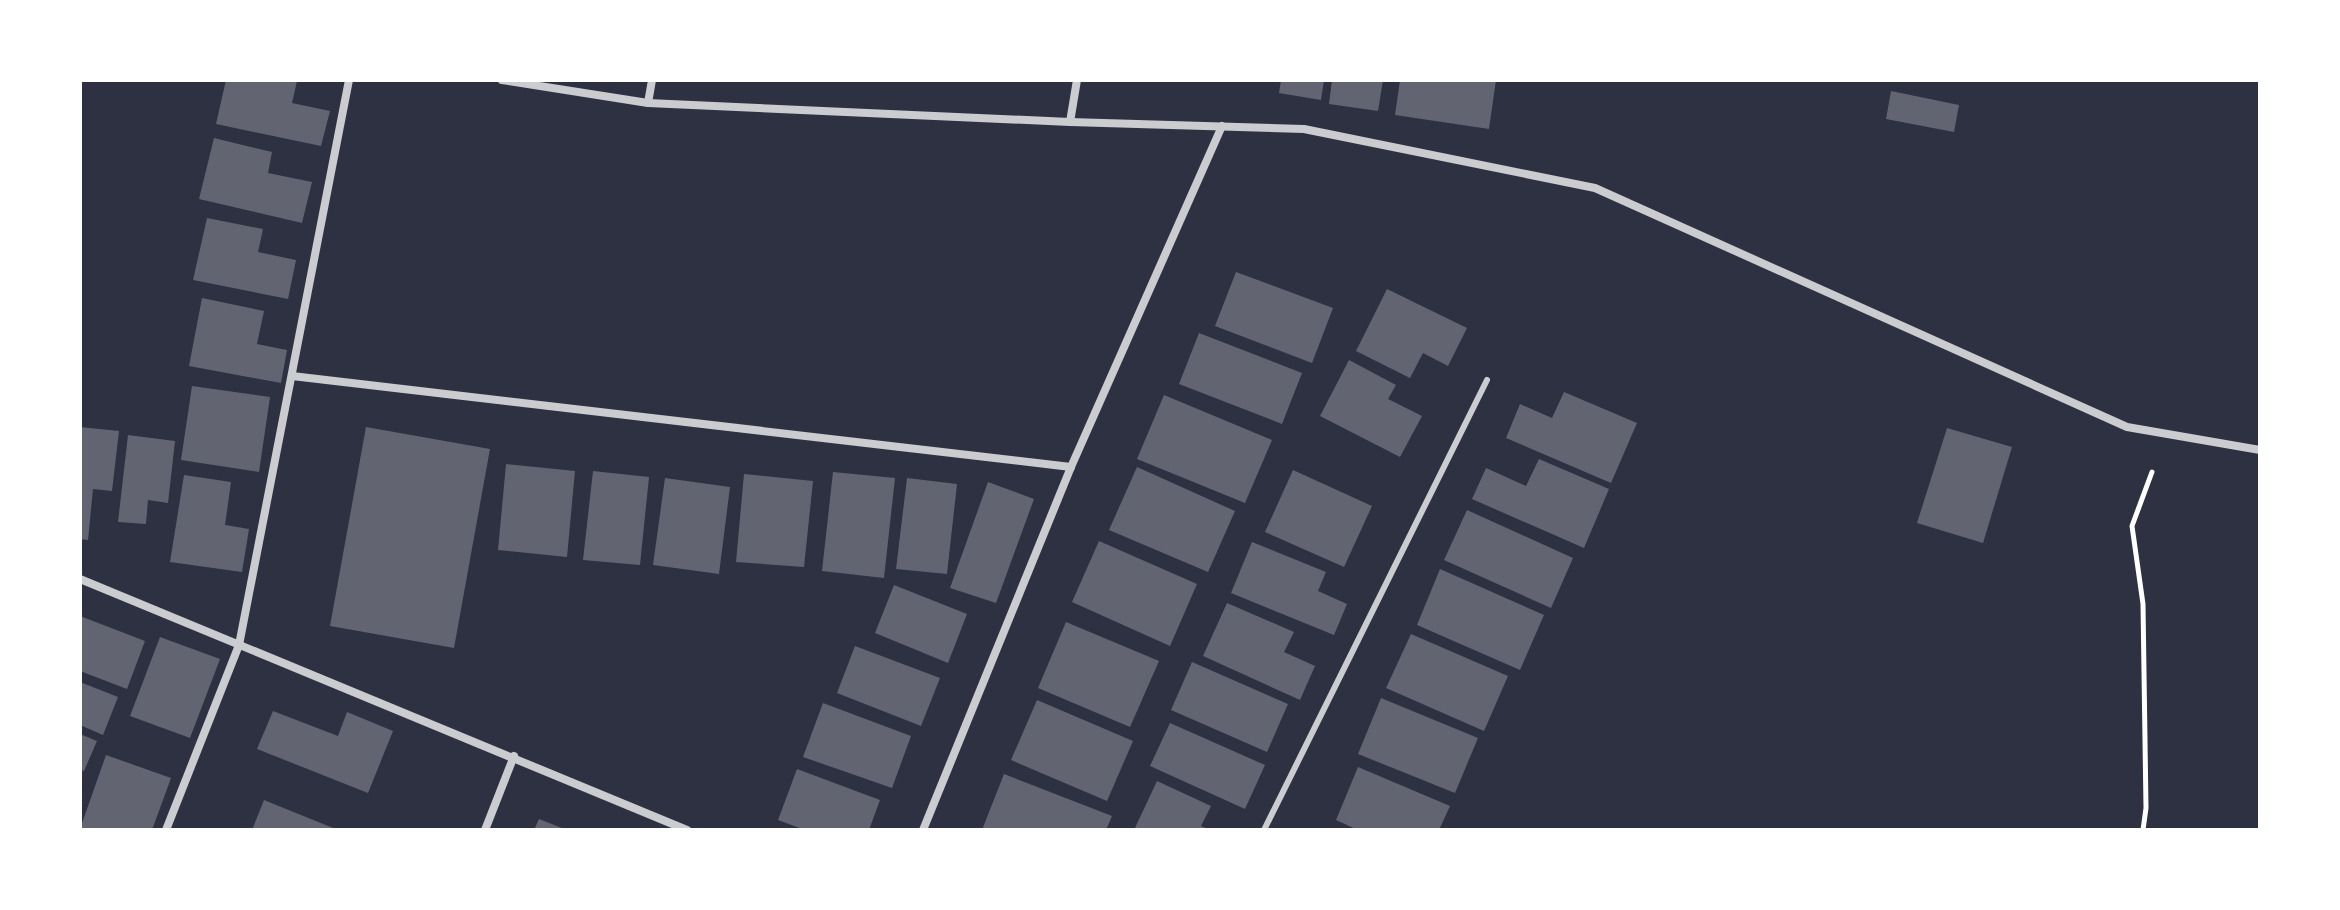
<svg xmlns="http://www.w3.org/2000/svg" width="2340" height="910" viewBox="0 0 2340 910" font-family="'DejaVu Sans',sans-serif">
<rect width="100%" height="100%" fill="#2d3142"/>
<g fill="#626471">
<path d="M226,80L297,81L292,103L330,111L321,146L216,124Z"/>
<path d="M1281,80H1324L1321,100L1279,93Z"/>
<path d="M1332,80H1383L1378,111L1329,104Z"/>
<path d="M1400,80H1496L1489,129L1395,115Z"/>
<path d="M1891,91L1959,105L1954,132L1886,119Z"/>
<path d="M214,138L272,152L268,173L312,182L302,223L199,199Z"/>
<path d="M207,218L263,229L258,252L296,260L288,299L193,280Z"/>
<path d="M1236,272L1333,308L1312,363L1215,326Z"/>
<path d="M1387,289L1467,328L1448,366L1423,353L1410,378L1356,351Z"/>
<path d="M202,298L264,311L257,344L287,350L281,383L189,366Z"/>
<path d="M1199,333L1302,373L1282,424L1179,384Z"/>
<path d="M1349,360L1396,385L1388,399L1422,416L1400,457L1320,416Z"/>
<path d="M192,386L270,397L259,472L181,460Z"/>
<path d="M1564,392L1637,423L1611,483L1506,438L1520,404L1552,418Z"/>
<path d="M1164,395L1272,440L1245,503L1137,459Z"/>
<path d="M80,427L119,431L112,491L93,489L88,540L80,539Z"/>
<path d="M366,427L490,449L454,648L330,626Z"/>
<path d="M1947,428L2012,447L1983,543L1917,523Z"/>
<path d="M128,435L175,441L168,503L148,500L146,524L118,522Z"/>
<path d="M1539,459L1609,489L1584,548L1472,499L1486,468L1526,486Z"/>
<path d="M506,464L575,471L567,557L498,550Z"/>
<path d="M1137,467L1235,511L1208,572L1109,530Z"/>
<path d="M1293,470L1372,506L1344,567L1265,532Z"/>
<path d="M593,471L649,477L640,565L583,560Z"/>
<path d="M833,472L895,478L884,578L822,571Z"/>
<path d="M744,474L813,481L804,567L736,562Z"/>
<path d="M184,475L231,482L225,525L249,529L242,572L170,562Z"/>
<path d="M665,478L730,487L719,574L653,565Z"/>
<path d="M907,478L957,484L947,574L896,569Z"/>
<path d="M988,482L1034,499L996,603L950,588Z"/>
<path d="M1467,510L1573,558L1551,608L1444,560Z"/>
<path d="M1099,541L1197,584L1170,646L1072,602Z"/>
<path d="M1252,542L1326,572L1318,591L1347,604L1334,635L1231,593Z"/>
<path d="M1440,569L1544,615L1520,670L1417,625Z"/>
<path d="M894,585L967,614L948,663L875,633Z"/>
<path d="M1227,603L1294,632L1284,652L1315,666L1300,700L1203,656Z"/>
<path d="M80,616L145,641L127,689L80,671Z"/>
<path d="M1066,622L1159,661L1130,727L1038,688Z"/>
<path d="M1411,634L1508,676L1484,731L1386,688Z"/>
<path d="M160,637L220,659L190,738L130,716Z"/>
<path d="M855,646L940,678L921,726L837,693Z"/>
<path d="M1192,662L1288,704L1267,752L1171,710Z"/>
<path d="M80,682L118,697L103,735L80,725Z"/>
<path d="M1381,698L1478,738L1455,793L1358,754Z"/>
<path d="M1037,700L1133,741L1107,801L1011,760Z"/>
<path d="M823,703L911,736L892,788L803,757Z"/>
<path d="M273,711L338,736L347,712L393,731L368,793L257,749Z"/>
<path d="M1170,723L1265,765L1245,809L1150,766Z"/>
<path d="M80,734L97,741L84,771L80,770Z"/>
<path d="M106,755L171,778L152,830L80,829Z"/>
<path d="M1358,767L1450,806L1439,830H1358L1336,820Z"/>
<path d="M797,769L880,800L869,830H805L778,820Z"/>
<path d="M1004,774L1112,816L1106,830H982Z"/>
<path d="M1157,781L1211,806L1201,826L1210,830H1134Z"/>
<path d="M264,800L338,830H252Z"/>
<path d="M539,819L567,830H534Z"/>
</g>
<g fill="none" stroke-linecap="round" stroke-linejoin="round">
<path stroke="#fff" stroke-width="5" d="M2143,830L2146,808L2143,604L2132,526L2152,472"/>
<path stroke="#caccd0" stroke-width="6" d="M1264,830L1487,380"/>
<g stroke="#caccd0" stroke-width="8">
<path d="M502,80L648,103L1070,122L1304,129L1595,188L2127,427L2260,450"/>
<path d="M648,103L652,80"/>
<path d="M1070,122L1077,80"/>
<path d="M292,376L1071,467"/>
<path d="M80,579L687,830"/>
<path d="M166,830L239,645L349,80"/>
<path d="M485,830L514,756"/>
<path d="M923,830L1071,467L1222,126"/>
</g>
</g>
<rect width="2340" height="910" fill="none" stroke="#ffffff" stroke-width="164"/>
</svg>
